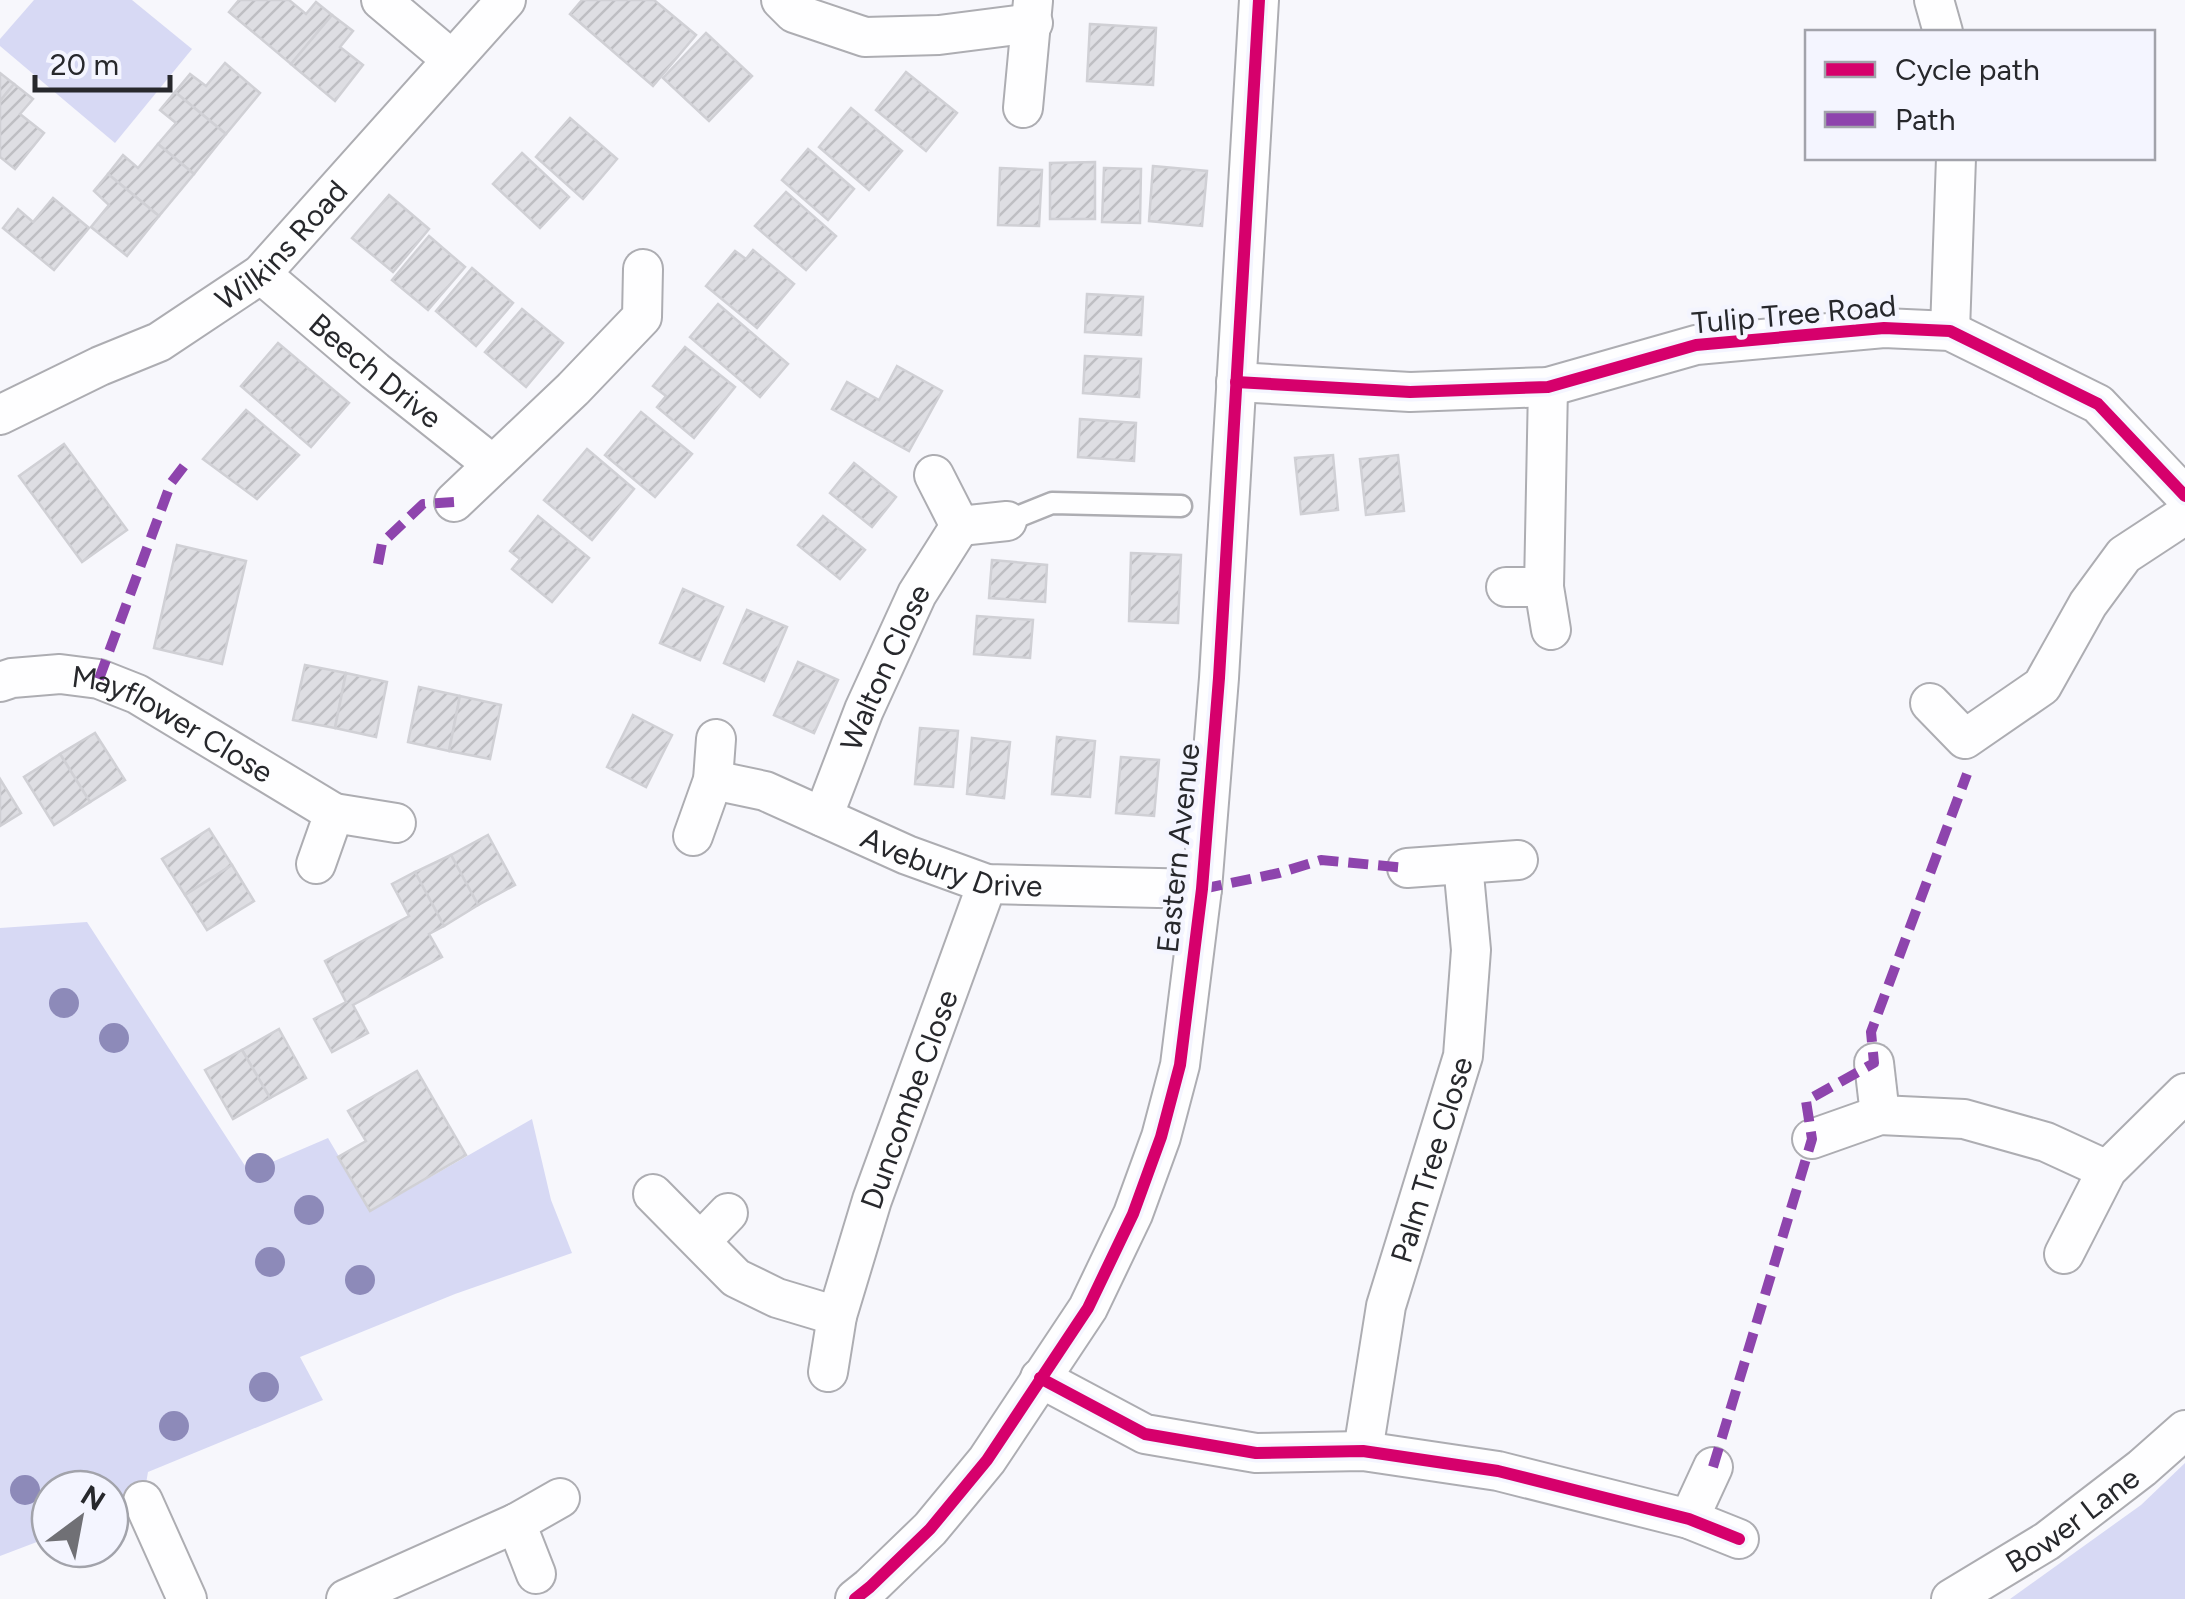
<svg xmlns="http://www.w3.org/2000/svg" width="2185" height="1599" viewBox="0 0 2185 1599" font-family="Figtree,sans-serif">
<defs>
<pattern id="building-hatch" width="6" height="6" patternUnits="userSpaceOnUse" patternTransform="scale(2.5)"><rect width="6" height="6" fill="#dedee3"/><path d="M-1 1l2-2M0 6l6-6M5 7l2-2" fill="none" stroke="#bebec3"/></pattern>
</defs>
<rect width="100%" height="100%" fill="#f7f7fc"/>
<g fill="#d7d9f4">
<path d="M34,0H132L192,49L115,143L0,46V39Z"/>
<path d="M87,922L249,1172L328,1138L371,1211L532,1119L551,1200L572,1253L455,1294L300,1357L323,1400L148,1472L143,1501L110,1514V1489H50V1537L0,1556V928Z"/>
<path d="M2185,1463V1599H2010L2141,1505Z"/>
</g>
<g fill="url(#building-hatch)" stroke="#d0d0d5" stroke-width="2.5">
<path d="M239,0H289L306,14L316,2L332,15L291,64L229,12Z"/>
<path d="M582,0H654L696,35L653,86L570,14Z"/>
<path d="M332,15L353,31L340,47L363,65L335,101L291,64Z"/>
<path d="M1090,24L1156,28L1153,85L1087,81Z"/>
<path d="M706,33L752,76L709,121L663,78Z"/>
<path d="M225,63L260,93L226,134L175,92L190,74L206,86Z"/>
<path d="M906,72L957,113L926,151L876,110Z"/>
<path d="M0,73L14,84L0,101Z"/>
<path d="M14,84L33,99L20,114L44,133L15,169L0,157V101Z"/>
<path d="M175,92L226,134L194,174L158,144L176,123L160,110Z"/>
<path d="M851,108L902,151L869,190L819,147Z"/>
<path d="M570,118L617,159L583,199L536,157Z"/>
<path d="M158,144L194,174L159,216L108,174L123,155L138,168Z"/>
<path d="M808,149L854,189L828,220L782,180Z"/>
<path d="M522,153L569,197L540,228L493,184Z"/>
<path d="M1095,162V219H1050V163Z"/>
<path d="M1153,166L1207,171L1202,226L1149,221Z"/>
<path d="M1000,168L1042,170L1039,226L998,225Z"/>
<path d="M1104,168L1141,169L1140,223L1102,222Z"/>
<path d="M108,174L159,216L127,256L91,227L109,205L94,191Z"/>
<path d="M786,192L836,236L806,270L755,226Z"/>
<path d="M389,195L429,229L393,272L352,238Z"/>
<path d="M53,198L89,228L54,270L3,228L18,209L33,222Z"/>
<path d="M429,236L465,267L428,310L392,280Z"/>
<path d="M753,250L794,284L757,328L706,286L735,251L746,259Z"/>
<path d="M472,268L513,303L476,346L436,311Z"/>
<path d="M1087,294L1143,297L1141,335L1085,332Z"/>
<path d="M718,304L788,364L760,397L690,337Z"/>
<path d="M522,309L563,343L526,387L485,352Z"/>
<path d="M278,343L349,403L311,447L241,386Z"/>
<path d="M685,347L735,387L694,438L657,407L666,396L653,386Z"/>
<path d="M1085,356L1141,359L1139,397L1083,393Z"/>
<path d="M897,366L942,391L909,451L832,409L847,382L879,400Z"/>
<path d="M246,410L299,455L257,499L203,459Z"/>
<path d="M641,412L692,454L655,497L605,455Z"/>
<path d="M1080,419L1136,423L1134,461L1078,457Z"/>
<path d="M64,444L127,530L82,562L19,476Z"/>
<path d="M587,449L634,489L592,540L544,500Z"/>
<path d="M1333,455L1338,510L1301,514L1295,458Z"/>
<path d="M1398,455L1404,511L1366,515L1360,459Z"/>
<path d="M854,463L896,497L872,527L830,493Z"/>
<path d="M538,516L589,558L552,602L512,569L520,559L510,551Z"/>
<path d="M823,516L865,550L840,579L798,545Z"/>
<path d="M177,545L246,561L222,664L154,648Z"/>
<path d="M1131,553L1181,555L1178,623L1129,621Z"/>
<path d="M992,560L1047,565L1045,602L989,598Z"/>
<path d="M683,589L723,607L700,660L660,643Z"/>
<path d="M747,610L787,627L764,681L724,663Z"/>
<path d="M977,616L1033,620L1030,658L974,654Z"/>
<path d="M798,662L838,680L814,733L774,715Z"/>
<path d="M305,665L346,673L335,728L293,720Z"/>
<path d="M346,673L387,682L376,737L335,728Z"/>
<path d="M419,687L460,696L449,751L408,742Z"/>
<path d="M460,696L501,705L490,759L449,751Z"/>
<path d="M633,715L672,735L646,787L607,767Z"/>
<path d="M920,728L958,731L953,787L915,784Z"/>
<path d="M95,733L125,780L90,802L60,754Z"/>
<path d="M1057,737L1095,741L1090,797L1052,794Z"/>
<path d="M972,738L1010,742L1004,798L967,794Z"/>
<path d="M60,754L90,802L54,825L24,777Z"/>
<path d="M1121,757L1159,760L1154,816L1116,813Z"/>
<path d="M0,779L21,813L0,826Z"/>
<path d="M209,829L232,865L185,895L162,859Z"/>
<path d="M488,835L515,885L478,905L451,855Z"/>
<path d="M451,855L478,905L444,926L415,872Z"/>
<path d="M232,865L254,901L207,930L185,895Z"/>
<path d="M415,872L444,926L429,934L442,957L353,1005L368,1033L332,1052L314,1019L346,1002L325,961L409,916L392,884Z"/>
<path d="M279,1029L306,1078L270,1098L242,1050Z"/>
<path d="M242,1050L270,1098L233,1119L205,1070Z"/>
<path d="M417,1071L466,1155L370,1211L338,1157L366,1141L348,1111Z"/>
</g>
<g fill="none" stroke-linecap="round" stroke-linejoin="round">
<g stroke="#adadb2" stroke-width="25">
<path id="service" d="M1007,521L1052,503L1181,506"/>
</g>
<g stroke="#adadb2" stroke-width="42">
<g id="minor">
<path d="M381,0L451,59"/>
<path d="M781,0L794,13L865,37L939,35L1033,23"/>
<path d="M1934,0L1943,32"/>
<path d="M1023,108L1033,1"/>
<path id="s1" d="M261,274L375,371L492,464"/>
<path d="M1950,331L1956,158"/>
<path d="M1236,382L1410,392L1548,387L1696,345L1884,328L1950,331L2098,404L2185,496"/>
<path d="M1548,387L1544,587L1551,630"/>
<path id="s2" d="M0,415L100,366L159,342L261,274L506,0"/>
<path d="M934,475L960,526"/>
<path d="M454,502L573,389L642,317L643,269"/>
<path d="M960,526L1007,521"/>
<path d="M1506,587H1544"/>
<path id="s3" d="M0,682L12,678L60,674L99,679L137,694L334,813L316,864"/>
<path d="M1930,703L1965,739L2042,686L2088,604L2124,555L2185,515"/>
<path id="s4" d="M713,780L765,791L907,855L987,884L1202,889"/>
<path d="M334,813L396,823"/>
<path id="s5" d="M823,817L864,710L917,594L960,526"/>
<path d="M693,836L713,780L716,739"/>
<path d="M1407,868L1518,860"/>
<path d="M1874,1063L1880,1115"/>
<path d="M1812,1139L1880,1115L1964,1119L2046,1142L2107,1170"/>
<path d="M653,1194L736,1278L777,1298L837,1316"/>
<path d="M701,1241L728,1213"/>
<path d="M2064,1254L2107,1170L2185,1093"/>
<path id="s6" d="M828,1372L837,1316L872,1200L987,884"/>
<path d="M1040,1378L1145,1434L1256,1453L1363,1451L1498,1471L1689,1519L1739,1539"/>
<path id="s7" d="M1363,1451L1386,1306L1463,1056L1471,950L1463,864"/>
<path d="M143,1501L187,1599"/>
<path d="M1689,1519L1713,1467"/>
<path d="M516,1523L536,1574"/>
<path d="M346,1599L516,1523L560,1498"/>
<path d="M855,1599L870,1587L930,1529L987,1460L1088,1308L1133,1214L1161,1137L1180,1065L1202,889L1219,678L1259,0"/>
<path id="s8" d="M1951,1599L2047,1541L2142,1468L2185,1430"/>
</g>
</g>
<use href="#service" stroke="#fefeff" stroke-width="20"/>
<use href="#minor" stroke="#fefeff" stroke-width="38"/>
<g stroke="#8e44ad" stroke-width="10" stroke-dasharray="20 10" stroke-linecap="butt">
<path d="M378,564L382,543L423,504L454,502"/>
<path d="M99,679L171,483L184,466"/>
<path d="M1202,889L1279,873L1321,860L1407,868"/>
<path d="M1713,1467L1812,1139L1806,1101L1874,1063L1871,1032L1967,774"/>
</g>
<g stroke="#f4f5ff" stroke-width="19">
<g id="cycleway">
<path d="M1236,382L1410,392L1548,387L1696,345L1884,328L1950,331L2098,404L2185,496"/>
<path d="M1040,1378L1145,1434L1256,1453L1363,1451L1498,1471L1689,1519L1739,1539"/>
<path d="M855,1599L870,1587L930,1529L987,1460L1088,1308L1133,1214L1161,1137L1180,1065L1202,889L1219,678L1259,0"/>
</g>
</g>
<use href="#cycleway" stroke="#d6006c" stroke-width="12"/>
</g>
<g fill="#8d8ab9">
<circle cx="64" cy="1003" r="15"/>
<circle cx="114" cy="1038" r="15"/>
<circle cx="260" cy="1168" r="15"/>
<circle cx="309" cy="1210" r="15"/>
<circle cx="270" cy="1262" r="15"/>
<circle cx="360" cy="1280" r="15"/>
<circle cx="264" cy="1387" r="15"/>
<circle cx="174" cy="1426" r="15"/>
<circle cx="25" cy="1490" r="15"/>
</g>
<g text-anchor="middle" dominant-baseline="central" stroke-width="9" stroke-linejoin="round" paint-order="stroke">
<g font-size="30" fill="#27282c" stroke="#f4f5ff">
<text stroke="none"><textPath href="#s2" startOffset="332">Wilkins Road</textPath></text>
<text transform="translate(1794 314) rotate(-5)">Tulip Tree Road</text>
<text stroke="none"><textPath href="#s1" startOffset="150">Beech Drive</textPath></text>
<text stroke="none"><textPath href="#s5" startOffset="162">Walton Close</textPath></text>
<text stroke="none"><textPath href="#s3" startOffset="185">Mayflower Close</textPath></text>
<text transform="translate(1178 848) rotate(-84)">Eastern Avenue</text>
<text stroke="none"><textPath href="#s4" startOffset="255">Avebury Drive</textPath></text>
<text stroke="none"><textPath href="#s6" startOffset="285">Duncombe Close</textPath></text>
<text stroke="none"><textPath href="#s7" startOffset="300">Palm Tree Close</textPath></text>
<text stroke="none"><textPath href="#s8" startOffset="145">Bower Lane</textPath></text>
</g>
</g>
<rect x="1805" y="30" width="350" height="130" fill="#f4f5ff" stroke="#a2a3ab" stroke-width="2.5"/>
<rect x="1825" y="62" width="50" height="15" fill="#d6006c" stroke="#a2a3ab" stroke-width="2.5"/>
<text x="1895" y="80" font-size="30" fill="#27282c">Cycle path</text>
<rect x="1825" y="112" width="50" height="15" fill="#8e44ad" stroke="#a2a3ab" stroke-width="2.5"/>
<text x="1895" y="130" font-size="30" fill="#27282c">Path</text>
<g transform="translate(80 1519) rotate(32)"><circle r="48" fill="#f4f5ff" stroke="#a2a3ab" stroke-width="2.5"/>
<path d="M0-8L18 38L0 25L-18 38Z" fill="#707075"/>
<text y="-15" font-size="28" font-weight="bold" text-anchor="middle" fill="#27282c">N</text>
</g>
<path d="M35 75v15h135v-15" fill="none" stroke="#27282c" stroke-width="5"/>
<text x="50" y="75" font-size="30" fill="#27282c" stroke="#f4f5ff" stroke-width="8" paint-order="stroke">20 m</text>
</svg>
